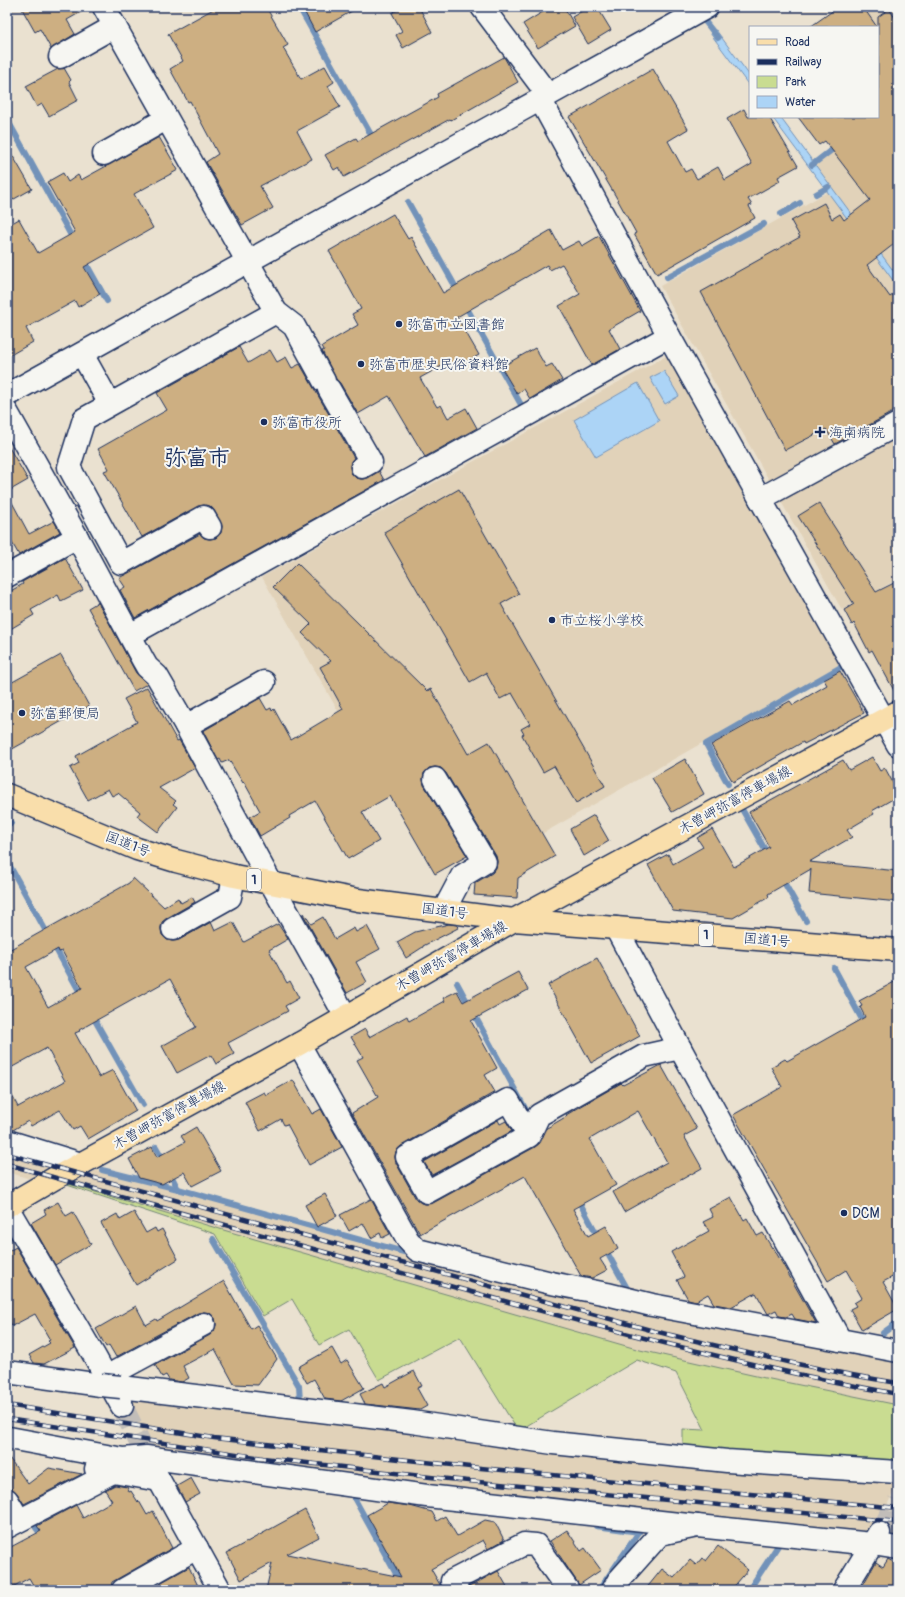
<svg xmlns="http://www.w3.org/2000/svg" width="905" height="1597" viewBox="0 0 905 1597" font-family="Pangolin,'Klee One',sans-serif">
<rect width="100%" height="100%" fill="#eae1d0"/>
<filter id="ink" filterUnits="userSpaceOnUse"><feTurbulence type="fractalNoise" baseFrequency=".025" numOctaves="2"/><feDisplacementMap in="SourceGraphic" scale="8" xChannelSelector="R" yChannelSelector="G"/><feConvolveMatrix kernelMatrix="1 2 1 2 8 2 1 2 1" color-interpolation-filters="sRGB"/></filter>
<g filter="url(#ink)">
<g fill="#e1d2b9">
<path d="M842,7H898V86L878,27H856Z"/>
<path d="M898,102V579L842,610L660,286L833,189L815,165Z"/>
<path d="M668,355L841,664L489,864L437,772L388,799L262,577Z"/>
<path d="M7,1145L65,1162L34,1180L7,1172Z"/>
<path d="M96,1170L541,1289L898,1363V1437L676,1373L67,1185Z"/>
<path d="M121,1391L891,1478L896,1488L873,1531L866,1536L670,1515L151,1452Z"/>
<path d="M898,1516V1540L889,1539L888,1534Z"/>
</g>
<path fill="#c9dc91" stroke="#728678" d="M69,1184L213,1227L640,1350L765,1378L898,1405V1464L683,1448V1429L705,1430L676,1373L637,1360L518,1431L460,1337L379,1380L349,1329L319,1345L292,1299L263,1316L215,1234L67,1185Z"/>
<g fill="#acd4f6" stroke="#7292b9">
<path d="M716,30L750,76V87L710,33Z"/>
<path d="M772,117H780L898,277V287Z"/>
<path d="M664,371L679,396L665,404L650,378Z"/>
<path d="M638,383L659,421L596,457L574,420Z"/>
</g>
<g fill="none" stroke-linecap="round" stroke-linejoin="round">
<g stroke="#7292b9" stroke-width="6">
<path d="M299,7L374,140"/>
<path d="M700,15L718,38"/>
<path d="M7,119L74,241"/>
<path d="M812,165L838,145"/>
<path d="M816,194L828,187"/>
<path d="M408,202L459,293"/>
<path d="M781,214L800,203"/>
<path d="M83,258L107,301"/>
<path d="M667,277L764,224"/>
<path d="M464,303L524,410"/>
<path d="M728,784L706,744L839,668"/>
<path d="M743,811L768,855"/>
<path d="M7,825L11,823"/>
<path d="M7,861L82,996"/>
<path d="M781,877L806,921"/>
<path d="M834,968L865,1025"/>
<path d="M457,983L526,1110"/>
<path d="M92,1015L143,1105"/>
<path d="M156,1147L164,1161"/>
<path d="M102,1170L178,1189L411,1254"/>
<path d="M169,1171L178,1189"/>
<path d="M577,1198L599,1238"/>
<path d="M213,1239L299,1386L300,1402"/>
<path d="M604,1247L628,1290"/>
<path d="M883,1333L898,1322"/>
<path d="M353,1496L405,1590"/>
<path d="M596,1526L639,1532L599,1590"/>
<path d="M36,1528L43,1537"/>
<path d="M749,1590L779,1544H785"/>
</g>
</g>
<g fill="#cdaf82" stroke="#1b2f5e" fill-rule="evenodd">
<path d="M21,7H90L67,20L75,34L51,49L40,29L35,32Z"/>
<path d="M217,7H266L288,45L283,48L301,79L325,66L334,82L328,86L340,107L297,131L312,159L260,186L273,208L242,225L206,162L218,154L190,101L188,102L170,69L183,61L168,34Z"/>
<path d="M302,7H359L315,32Z"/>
<path d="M402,7H419L432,32L403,48L396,35L402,31L392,13Z"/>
<path d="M551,7H564L575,26L538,48L523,24Z"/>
<path d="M589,7H597L611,30L588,44L572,17Z"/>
<path d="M838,7H863L877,27H810Z"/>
<path d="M889,9L898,22V241L867,265L890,297L898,291V409L835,444L826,429L785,450L701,292L800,237L791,221L824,203L832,219L840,214L844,220L870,200L825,141L819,145L798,117H878V17Z"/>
<path d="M504,57L518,82L451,120L450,119L344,177L339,167L334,170L325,155L356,138L358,141L438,97L437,94Z"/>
<path d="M64,68L71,80L69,82L78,100L49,116L42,104L37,107L26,86L58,69Z"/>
<path d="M653,69L688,129L668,141L685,172L691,169L697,179L718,167L725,180L752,164L727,119L744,109L748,117H769L798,166L778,177L780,181L748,199L752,205L749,206L755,218L657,274L634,234L636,233L615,195L569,117Z"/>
<path d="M159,137L178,170L134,194L153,228L84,267L100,294L78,307L75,301L26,328L33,342L7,357V226L19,219L38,253L75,232L47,182L63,173L68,182L78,175L81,180Z"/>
<path d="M7,146L32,189L7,203Z"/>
<path d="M393,214L408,239L411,237L443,293L551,230L562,250L579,241L582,246L599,236L640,311L609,329L620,349L592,365L559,306L580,294L562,264L550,270L547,265L457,317L479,355L454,369L449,362L420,378L437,407L441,405L448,418L466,408L477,428L425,457L389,396L358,414L340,383L336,379L322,351L324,350L322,346L358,325L352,314L361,309L329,251Z"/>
<path d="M239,347L248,363L270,350L277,362L286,357L292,368L300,364L354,458L351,461L350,466L351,473L356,478L362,479L368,478L379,471L384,480L135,618L120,590L125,587L119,578L200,534L204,538L210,539L216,538L221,533L222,526L214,510L210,506L204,505L198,506L142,537L104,471L109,469L98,449L167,410L157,393Z"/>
<path d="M535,348L546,367L552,364L562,380L530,399L524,389L517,394L501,367Z"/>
<path d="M7,444L28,480L7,492Z"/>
<path d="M459,489L519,594L501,604L605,786L576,803L554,766L543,772L522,735L524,734L521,729L530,724L512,693L500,699L486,673L470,682L384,532Z"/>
<path d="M7,493L29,534L54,521L60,532L19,555L7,534Z"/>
<path d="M819,503L876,592L898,581V698L872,650L869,652L854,623L852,625L844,610L854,604L798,516Z"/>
<path d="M65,558L83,590L61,601L58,595L31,610L34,615L7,631V593L23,584L22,582Z"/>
<path d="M297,563L427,691L431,689L468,754L489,742L555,856L518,878L517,898L474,895L475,883L492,873L496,868L497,862L496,856L446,773L441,768L435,767L429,768L424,773L423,779L424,785L467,856L435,874L390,796L362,812L379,841L348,859L315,801L289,816L290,818L260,836L250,817L260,811L244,782L243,783L229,760L222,763L220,759L218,760L203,731L260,698L267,710L271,708L272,711L274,709L291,740L343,709L320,667L331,661L302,633L311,624L273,587Z"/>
<path d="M98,602L136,673L147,684L134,691L88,608Z"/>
<path d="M61,655L89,706L7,752V685Z"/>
<path d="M840,671L864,713L804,744L803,742L733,782L711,745L790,701L793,705L827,685L824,680Z"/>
<path d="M147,687L177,741L179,740L195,768L159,788L176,801L173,804L177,807L158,832L137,816L140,812L118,793L112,796L108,789L88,800L70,768L79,763L76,756L137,722L124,699Z"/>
<path d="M872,757L880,771L885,768L898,792V796L872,811L874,814L847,830L852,837L809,862L898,871V902L809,893L811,869L768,894L769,897L733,918L673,911L648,865L668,854L673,864L703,847L697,838L712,829L734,867L769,847L749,812L843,760L849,770Z"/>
<path d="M685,759L704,794L672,812L652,778Z"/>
<path d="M594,815L609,841L584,856L570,829Z"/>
<path d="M133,878L164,907L178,898L181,903L192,897L195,902L167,918L162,922L161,928L162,935L167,940L173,941L179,940L211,922L215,931L233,922L244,942L278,924L288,939L269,950L287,983L290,981L299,998L285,1006L288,1011L228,1043L234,1054L216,1064L211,1055L177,1073L162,1046L196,1027L170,979L79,1030L80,1031L75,1033L99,1077L113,1070L136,1111L88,1139L80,1126L73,1130L60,1110L31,1126L28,1121L13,1130L7,1129V1086L18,1107L65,1081L47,1048L7,1070V951L129,883ZM58,949L59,952L62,951L82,988L48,1007L26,967Z"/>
<path d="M304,913L311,924L323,917L335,939L354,928L356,932L367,926L380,949L356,962L367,982L347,993L303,914Z"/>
<path d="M449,924L457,925L458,928L423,946V947L406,958L397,942L415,932Z"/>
<path d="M597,958L640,1036L591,1063L548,985Z"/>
<path d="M518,972L528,990L471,1021L497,1068L485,1075L495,1092L401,1146L396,1151L395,1157L396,1163L416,1199L421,1203L426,1204L433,1203L535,1147L540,1143L547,1128L567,1116L566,1115L621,1083L623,1085L661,1065L697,1129L684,1136L702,1168L624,1212L613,1192L667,1162L638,1111L590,1139L616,1185L573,1209L588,1236L606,1226L618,1249L600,1259L607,1270L592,1278L581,1276L525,1176L420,1234L352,1113L378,1097L357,1060L363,1057L351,1037L365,1029L369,1037L407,1016L409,1021L445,1001L443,998L457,991L463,1002Z"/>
<path d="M898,980V1274L883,1282L898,1309L862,1330L850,1309L856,1306L854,1303L862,1298L846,1270L828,1281L733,1115L782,1087L771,1067L785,1059L787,1061L865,1017L860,1007L862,1006L859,1001Z"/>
<path d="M293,1080L312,1114L321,1109L342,1147L309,1165L287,1124L284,1125L281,1119L260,1131L245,1102L264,1092L266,1095Z"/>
<path d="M498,1120L500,1124L506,1121L512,1131L432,1175L424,1162Z"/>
<path d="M196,1127L221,1171L192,1186L184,1172L162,1184L139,1178L129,1159L152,1147L157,1157L185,1142L181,1136Z"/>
<path d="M325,1194L337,1216L317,1227L305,1205Z"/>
<path d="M731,1197L744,1220L747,1218L757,1236L763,1233L772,1248L773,1247L816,1323L795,1319L792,1314L786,1317L779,1316L776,1310L768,1314L756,1293L731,1307L714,1304L708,1294L696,1301L688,1299L677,1280L684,1277L671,1252L709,1231L703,1222L713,1217L709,1209Z"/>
<path d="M371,1199L390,1234L382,1238L380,1233L371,1238L363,1223L349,1231L340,1215Z"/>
<path d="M58,1202L66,1216L73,1212L91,1244L55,1265L31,1223L46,1214L44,1210Z"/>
<path d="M134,1212L146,1233L155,1228L157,1232L162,1229L178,1259L136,1285L101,1223L117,1214L120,1220Z"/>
<path d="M16,1247L75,1348L44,1364L34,1363L29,1355L50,1343L48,1341L50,1340L35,1314L12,1326L7,1317V1252Z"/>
<path d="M224,1281L251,1329L257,1325L277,1359L258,1385L234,1384L215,1349L183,1366L189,1378L182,1382L169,1380L166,1375L162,1377L155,1365L210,1335L214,1331L216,1325L215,1318L210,1313L204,1312L198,1313L116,1357L109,1345L106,1347L96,1329L136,1306L146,1325L156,1319L157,1321Z"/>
<path d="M332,1348L341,1364L347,1360L364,1388L341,1401L325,1399L314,1379L307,1383L298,1367Z"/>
<path d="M414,1371L422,1386L417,1388L427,1406L420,1410L365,1404L360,1394L383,1383L385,1387Z"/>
<path d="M7,1455L28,1484L49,1468L82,1474L24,1504L17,1493L7,1486Z"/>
<path d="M191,1478L200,1494L185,1502L177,1486Z"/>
<path d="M115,1485L127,1487L129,1492L131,1491L138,1502L139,1501L147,1515L153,1511L172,1548L112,1582L111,1587L105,1590H36L29,1578L7,1590V1549L41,1531L37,1526L76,1505L83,1518L112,1501L105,1490Z"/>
<path d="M388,1503L410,1506L432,1512L437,1521L445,1516L457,1536L485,1520L495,1522L504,1540L488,1549L483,1540L431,1569L443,1590H266L272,1563L241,1580L227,1553L305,1510L319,1537L287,1554L401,1577L367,1515Z"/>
<path d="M567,1530L581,1551L585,1548L601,1570L579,1585L550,1541Z"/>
<path d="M718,1546L748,1570L731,1590H645L662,1569L674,1578L690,1560L696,1565L702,1558L706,1561Z"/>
<path d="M888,1559L898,1565V1590H860L876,1562L883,1567Z"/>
<path d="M189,1567L200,1590H164L160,1583Z"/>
<path d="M498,1571L509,1590H469V1587Z"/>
</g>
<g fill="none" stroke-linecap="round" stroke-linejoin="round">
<g stroke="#c1bdb9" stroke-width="22" stroke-dasharray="22 11" stroke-linecap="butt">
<path d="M122,1406L152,1467"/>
<path d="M881,1531L898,1502"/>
</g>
<g stroke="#1b2f5e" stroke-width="25">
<g id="minor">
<path d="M104,7L276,312L294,326L324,381"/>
<path d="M482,7L548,95"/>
<path d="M60,57L115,26"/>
<path d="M540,99L669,336L898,745"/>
<path d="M104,154L166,119"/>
<path d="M82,354L110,404"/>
<path d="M329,389L371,462L362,467"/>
<path d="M7,395L707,7"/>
<path d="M7,412L77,537L143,660L147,667L157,676L186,726L271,883L346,1017"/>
<path d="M760,499L898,424"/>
<path d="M210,527L204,517L121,563L69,467L84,419L276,312"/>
<path d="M7,576L77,537"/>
<path d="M130,635L669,336"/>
<path d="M186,726L264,682"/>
<path d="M435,779L485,862L462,876L444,910"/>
<path d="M616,928L680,1048L840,1340L898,1351"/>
<path d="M173,929L230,897L234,876"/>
<path d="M299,1044L408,1240L417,1250L551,1283L607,1294L652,1305L840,1340"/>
<path d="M529,1136L508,1100L407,1157L427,1192L529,1136L539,1115L644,1056L680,1048"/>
<path d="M7,1141L81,1164"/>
<path d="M7,1207L95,1357L122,1406"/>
<path d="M117,1371L204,1324"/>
<path d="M7,1372L101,1385"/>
<path d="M121,1387L412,1422L553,1443L727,1461L898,1472"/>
<path d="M9,1438L123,1459L146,1457L427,1496L697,1526"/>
<path d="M152,1467L220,1590"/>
<path d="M96,1469L159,1480"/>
<path d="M7,1500L19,1520"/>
<path d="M7,1527L113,1472"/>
<path d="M123,1590L197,1548"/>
<path d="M457,1590L452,1581L524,1544L536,1545L568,1590"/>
<path d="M613,1590L618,1581L660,1534L697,1526L872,1544L898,1548"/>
<path d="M844,1590L879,1533"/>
</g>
</g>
<g stroke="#1b2f5e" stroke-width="25">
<path id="major" d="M7,1206L55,1178L299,1044L514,920L898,712"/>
</g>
<g stroke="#1b2f5e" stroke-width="25">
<path id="highway" d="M7,795L137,849L176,861L234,876L358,900L514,920L898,950"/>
</g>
<use href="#minor" stroke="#f6f6f2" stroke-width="22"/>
<use href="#major" stroke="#f9deab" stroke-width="22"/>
<use href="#highway" stroke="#f9deab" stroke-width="22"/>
<g stroke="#1b2f5e" stroke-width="4.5">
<g id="rail">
<path d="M7,1154L654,1331C735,1350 816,1370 898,1383"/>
<path d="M7,1164C149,1205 292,1243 435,1282C588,1324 742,1366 898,1394"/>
<path d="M7,1405L214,1438L470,1467L898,1508"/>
<path d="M7,1419L263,1458L448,1479L898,1522"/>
</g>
</g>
<use href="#rail" stroke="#f6f6f2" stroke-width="3" stroke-dasharray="9" stroke-linecap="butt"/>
<g stroke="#1b2f5e" stroke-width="25" stroke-linecap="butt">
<path id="minor-bridge" d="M101,1385L121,1387"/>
</g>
<use href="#minor-bridge" stroke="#f6f6f2" stroke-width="22"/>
</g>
</g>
<g fill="#1b2f5e" stroke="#f6f6f2" stroke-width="1.5">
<circle cx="399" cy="324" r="4"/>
<circle cx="361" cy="364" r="4"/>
<circle cx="264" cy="422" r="4"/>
<path d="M818 426h4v4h4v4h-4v4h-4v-4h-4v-4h4z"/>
<circle cx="552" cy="620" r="4"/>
<circle cx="22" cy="713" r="4"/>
<circle cx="844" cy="1213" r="4"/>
</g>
<g text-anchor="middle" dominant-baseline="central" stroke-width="4" stroke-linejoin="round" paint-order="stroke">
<g fill="#f6f6f2" stroke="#5d6b8a" stroke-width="1">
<rect x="247" y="869" width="14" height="22" rx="3"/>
<rect x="699" y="924" width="14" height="22" rx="3"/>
</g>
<g font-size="13" font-weight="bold" fill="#1b2f5e">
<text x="254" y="880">1</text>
<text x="706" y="935">1</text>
</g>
<g font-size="14" fill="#1b2f5e" stroke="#f6f6f2" text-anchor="start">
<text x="407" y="324">弥富市立図書館</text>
<text x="369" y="364">弥富市歴史民俗資料館</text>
<text x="272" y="422">弥富市役所</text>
<text x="829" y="432">海南病院</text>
<text x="560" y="620">市立桜小学校</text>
<text x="30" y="713">弥富郵便局</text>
<text x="852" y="1213">DCM</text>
</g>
<g font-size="14" fill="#1b2f5e" stroke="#f6f6f2">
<text transform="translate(735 800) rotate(-29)">木曽岬弥富停車場線</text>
<text transform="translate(128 844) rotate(21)">国道1号</text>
<text transform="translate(445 911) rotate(7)">国道1号</text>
<text transform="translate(767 940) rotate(5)">国道1号</text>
<text transform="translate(451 956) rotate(-30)">木曽岬弥富停車場線</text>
<text transform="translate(169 1115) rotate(-29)">木曽岬弥富停車場線</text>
</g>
<g font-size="22" font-weight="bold" fill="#1b2f5e" stroke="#f6f6f2">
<text x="197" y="458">弥富市</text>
</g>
</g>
<rect width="905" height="1597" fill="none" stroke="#f6f6f2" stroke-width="24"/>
<rect x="12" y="12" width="881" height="1573" fill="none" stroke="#1b2f5e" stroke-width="1.5" filter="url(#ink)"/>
<rect x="749" y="26" width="130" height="92" fill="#f6f6f2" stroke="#9ea6b7"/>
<rect x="757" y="39" width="20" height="6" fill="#f9deab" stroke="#9ea6b7"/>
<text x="785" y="46" font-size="12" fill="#1b2f5e">Road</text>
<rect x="757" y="59" width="20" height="6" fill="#1b2f5e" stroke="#9ea6b7"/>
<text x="785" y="66" font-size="12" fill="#1b2f5e">Railway</text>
<rect x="757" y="76" width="20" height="12" fill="#c9dc91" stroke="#9ea6b7"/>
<text x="785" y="86" font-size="12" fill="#1b2f5e">Park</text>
<rect x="757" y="96" width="20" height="12" fill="#acd4f6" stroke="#9ea6b7"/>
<text x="785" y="106" font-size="12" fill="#1b2f5e">Water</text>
</svg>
